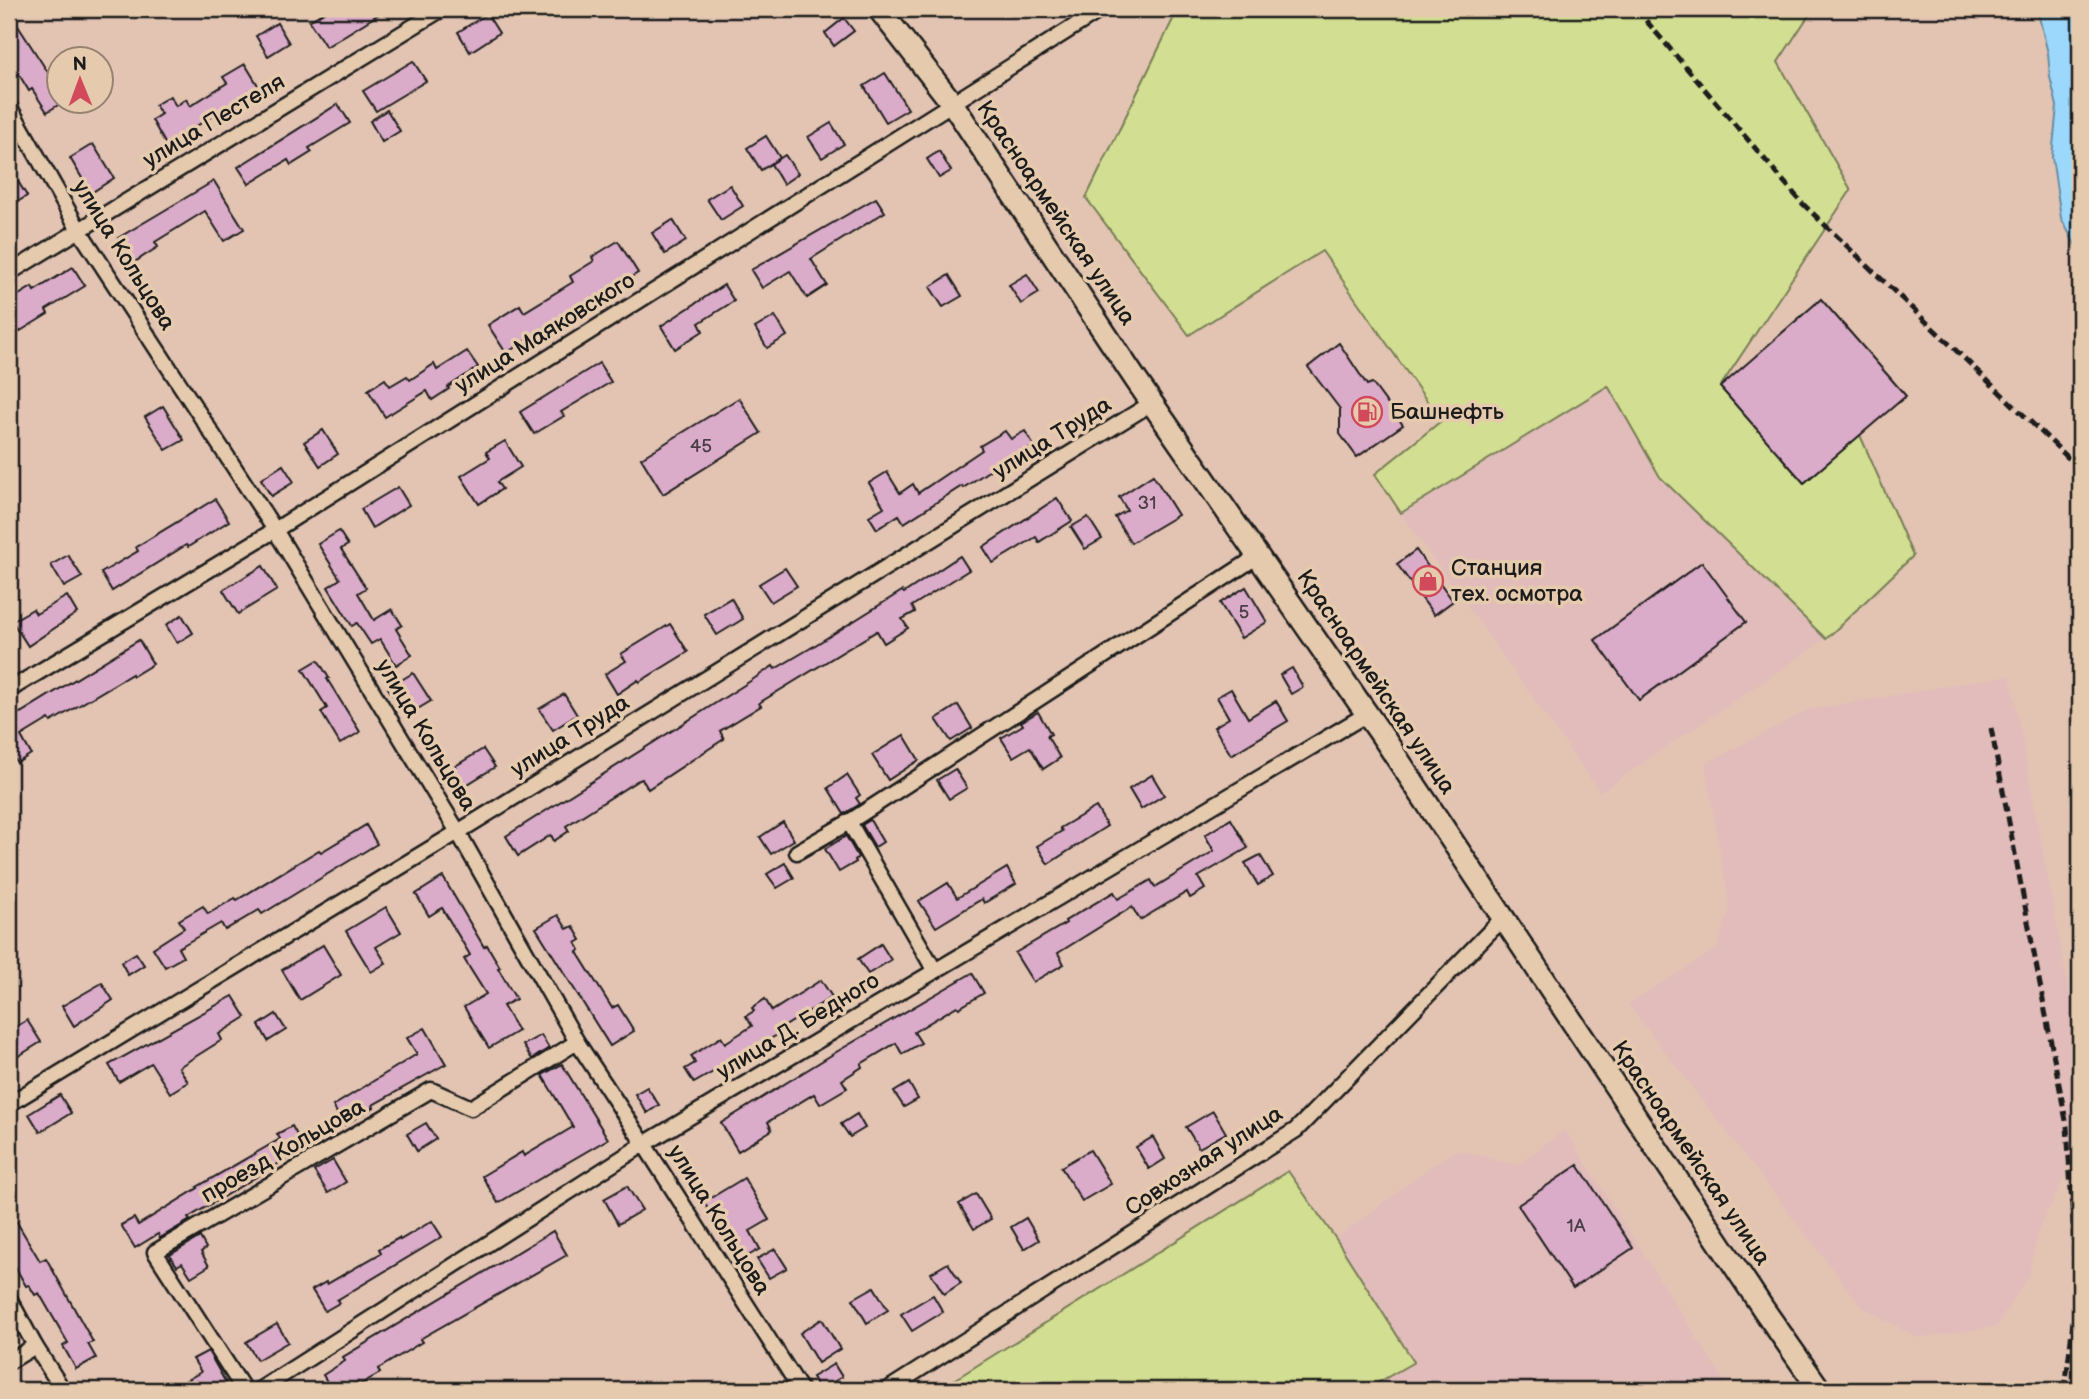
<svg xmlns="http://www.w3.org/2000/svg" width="2089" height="1399" viewBox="0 0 2089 1399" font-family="'Balsamiq Sans',sans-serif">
<rect width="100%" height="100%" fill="#e3c4b3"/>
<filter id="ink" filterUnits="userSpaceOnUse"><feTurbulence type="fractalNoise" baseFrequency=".0143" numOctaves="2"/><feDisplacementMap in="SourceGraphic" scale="14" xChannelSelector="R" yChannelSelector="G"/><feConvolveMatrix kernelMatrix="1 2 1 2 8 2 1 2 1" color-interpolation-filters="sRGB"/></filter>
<g filter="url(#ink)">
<g fill="#e1bcba">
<path d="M1609,386L1660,477L1826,639L1600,792L1401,513Z"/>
<path d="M2010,675L2080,1050V1145L2038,1231L2029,1275L1996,1327L1918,1338L1861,1306L1628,1004L1717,949L1730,908L1705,764L1808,710Z"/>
<path d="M1565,1130L1730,1390H1365L1413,1362L1336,1239L1431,1166L1458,1150L1516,1165Z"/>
</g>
<g fill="#d2de91" stroke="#777d56" stroke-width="2">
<path d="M1178,9H1813L1778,62L1851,190L1720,387L1804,483L1860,435L1913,556L1826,639L1660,477L1608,386L1401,513L1375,474L1441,421L1322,251L1189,335L1086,198Z"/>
<path d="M1288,1171L1336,1239L1414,1362L1365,1390H938Z"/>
</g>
<path fill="#9cd8fc" stroke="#698da2" stroke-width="2" d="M2037,9H2075L2080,22V254L2061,218L2052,157L2057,106L2050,77L2048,53Z"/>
<g fill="#dbabca" stroke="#1c1c1c" stroke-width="2">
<path d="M329,9H387L326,47L309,21Z"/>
<path d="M9,12L51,77L49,78L60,95V102H63L47,112L32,89L29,91L9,58Z"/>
<path d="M487,14L499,33L470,52L458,32Z"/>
<path d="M844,18L854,31L834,46L825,33Z"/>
<path d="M277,23L289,43L268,56L256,36Z"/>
<path d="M413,61L426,81L376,111L363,91Z"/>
<path d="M245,64L259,87L166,145L152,120L161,114L155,105L170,96L176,106L186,99L190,106L227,83L223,77Z"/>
<path d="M885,73L908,109L886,122L864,86Z"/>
<path d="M338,104L350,123L309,148L312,152L291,165L288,160L249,184L238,167Z"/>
<path d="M387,110L400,131L382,142L370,121Z"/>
<path d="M831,123L844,144L822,158L808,137Z"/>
<path d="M766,136L780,158L761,170L747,148Z"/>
<path d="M93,144L114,178L91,193L70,158Z"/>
<path d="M939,151L951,171L939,178L927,159Z"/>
<path d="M785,155L798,174L783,184L771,164Z"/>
<path d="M9,167L27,196L9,207Z"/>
<path d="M214,181L244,229L224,241L205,211L155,242L158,247L133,263L118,238Z"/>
<path d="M730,185L743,206L721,220L707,199Z"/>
<path d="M876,198L885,212L811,259L827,285L807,298L790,271L762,288L751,270Z"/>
<path d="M673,220L686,241L665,254L652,233Z"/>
<path d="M618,241L638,273L506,353L488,325L520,305L524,312L573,282L570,276L594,261L592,257Z"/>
<path d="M73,267L85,286L46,310L48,314L9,338V301L32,287L34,291Z"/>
<path d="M1027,274L1039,293L1021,304L1009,285Z"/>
<path d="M949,275L962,296L943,307L930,287Z"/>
<path d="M724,285L734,301L699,323L703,331L675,349L661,326Z"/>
<path d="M1821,299L1906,396L1804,483L1720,387Z"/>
<path d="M775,316L787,336L767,348L755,328Z"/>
<path d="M1339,343L1367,385L1372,383L1403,425L1357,457L1340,434V409L1308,367Z"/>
<path d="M467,351L478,367L448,387L449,389L432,400L427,391L385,417L368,390L385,379L390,386L407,376L410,380L434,364L437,370Z"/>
<path d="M599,363L611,382L561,412L564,416L534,434L520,412Z"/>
<path d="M739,398L761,433L663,494L641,458Z"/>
<path d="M163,406L184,440L166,450L145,417Z"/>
<path d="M323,430L338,454L320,466L304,442Z"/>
<path d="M1005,431L1011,439L1025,431L1034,446L995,470L993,468L963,488L962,486L904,523L899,515L877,529L869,516L884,507L869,483L887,472L900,493L913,484L918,493L982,450L980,446Z"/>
<path d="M505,441L521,467L497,482L502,489L479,504L461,476L490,458L486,452Z"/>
<path d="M283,465L294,482L271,496L261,479Z"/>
<path d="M1153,475L1178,515L1131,543L1115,517L1127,510L1119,497Z"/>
<path d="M398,487L409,505L372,528L361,509Z"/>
<path d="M1057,498L1072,521L1039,542L1036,537L993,563L983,547Z"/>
<path d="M215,499L229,521L188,547L186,545L112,591L101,573L138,551L136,547Z"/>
<path d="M1088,517L1102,539L1085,549L1071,527Z"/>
<path d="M339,531L348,545L341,549L366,588L358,593L374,620L392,609L402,625L396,629L412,655L396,665L380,639L371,644L357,623L352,626L328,587L340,579L318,544Z"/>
<path d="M1416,550L1453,601L1434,615L1397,564Z"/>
<path d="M68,555L82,577L64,587L51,565Z"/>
<path d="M960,556L969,570L912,606L915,612L902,619L908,628L884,643L877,631L759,703L761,706L720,731L724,739L648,789L642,779L637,781L566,826L569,831L554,841L551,835L518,856L506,836L752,680L773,666L775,669L809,649L902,591L904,593Z"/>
<path d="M1702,562L1746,622L1639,700L1595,640Z"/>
<path d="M263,566L277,590L238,614L223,590Z"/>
<path d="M785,568L797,586L771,602L759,584Z"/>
<path d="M1246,587L1267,622L1241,638L1220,603Z"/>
<path d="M67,596L77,613L28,646L12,621L33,609L36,614Z"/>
<path d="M731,598L743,619L717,635L704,614Z"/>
<path d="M182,615L193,633L177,643L166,625Z"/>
<path d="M670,624L688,652L639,682L638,680L617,694L605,674L626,661L621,654Z"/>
<path d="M139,640L153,664L133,676L132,674L51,722L49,719L21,736L31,754L17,763L9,749V717L22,712Z"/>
<path d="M318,660L329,678L327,679L360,732L340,744L321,712L327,708L303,669Z"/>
<path d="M1292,668L1303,687L1291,694L1280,675Z"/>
<path d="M413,673L431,701L406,716L388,688Z"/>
<path d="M1231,689L1248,718L1276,701L1288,721L1231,755L1214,727L1229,718L1217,697Z"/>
<path d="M564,694L577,715L553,730L539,709Z"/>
<path d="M958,705L972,728L951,741L936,719Z"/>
<path d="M1038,712L1051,734L1047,736L1060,758L1043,769L1030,747L1013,757L1001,738L1023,725L1021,722Z"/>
<path d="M904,735L919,760L888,780L872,755Z"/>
<path d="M483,749L495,767L455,792L444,773Z"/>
<path d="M955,769L967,788L949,799L937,780Z"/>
<path d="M847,775L860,795L856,798L860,804L844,814L828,788Z"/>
<path d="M1152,775L1164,795L1141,809L1129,789Z"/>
<path d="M1096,807L1107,826L1048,864L1037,846L1062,831L1060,828Z"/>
<path d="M1231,819L1248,848L1198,877L1205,889L1190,898L1187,892L1140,920L1132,907L1058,953L1064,964L1033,982L1015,953L1066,923L1065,921L1114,892L1118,899L1151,880L1155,887L1214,851L1205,835Z"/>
<path d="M870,820L883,842L875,847L862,825Z"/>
<path d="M783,822L794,840L771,854L760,837Z"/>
<path d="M366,825L377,844L262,914L259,910L225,930L221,923L178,948L183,957L165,967L153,948L184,928L179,920L203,906L208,914L235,898L237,900L319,850L321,852Z"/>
<path d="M846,836L858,857L855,860L856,862L839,872L825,849Z"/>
<path d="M1260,855L1273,876L1258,885L1245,863Z"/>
<path d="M785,863L794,878L777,888L767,874Z"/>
<path d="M1007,868L1016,884L984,903L982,899L936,927L919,901L948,883L957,898Z"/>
<path d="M443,877L484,947L487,945L500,967L498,968L516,999L503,1006L518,1031L489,1048L464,1007L486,994L464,959L470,955L442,908L429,916L416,894Z"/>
<path d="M386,907L401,932L376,947L386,963L371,972L346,931Z"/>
<path d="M558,915L567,929L573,926L581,940L576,943L580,950L577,952L612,1008L618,1005L634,1031L610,1046L536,928Z"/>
<path d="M881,944L891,960L868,974L858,959Z"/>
<path d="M323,945L341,975L300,1000L282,970Z"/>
<path d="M136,953L144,965L128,975L121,962Z"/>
<path d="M972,973L984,993L959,1008L957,1006L914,1032L921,1043L902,1054L896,1043L861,1064L862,1067L842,1080L847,1088L820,1104L814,1094L768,1122L772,1130L738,1151L721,1123L838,1051Z"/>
<path d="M821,980L832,997L782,1028L784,1031L694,1083L685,1069L695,1063L691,1056L721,1037L725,1043L752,1026L746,1016L754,1011L752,1008L765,999L772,1011Z"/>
<path d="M102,983L113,1000L74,1026L62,1006Z"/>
<path d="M233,996L246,1017L219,1034L222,1040L179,1067L188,1082L170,1093L151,1063L119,1082L109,1065Z"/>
<path d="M276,1014L286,1030L268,1041L259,1025Z"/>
<path d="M27,1020L41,1042L9,1062V1031Z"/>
<path d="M425,1028L446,1064L373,1105L374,1107L344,1125L333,1106L417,1054L407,1038Z"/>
<path d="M541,1035L549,1048L532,1059L523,1045Z"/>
<path d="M562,1064L608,1139L498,1203L482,1176L522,1152L524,1156L573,1127L542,1075Z"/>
<path d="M909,1083L918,1099L904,1107L894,1092Z"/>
<path d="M647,1087L659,1105L647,1113L635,1094Z"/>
<path d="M60,1095L71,1113L40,1132L29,1114Z"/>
<path d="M1213,1111L1226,1133L1199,1148L1186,1127Z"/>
<path d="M857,1114L865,1128L850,1137L841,1124Z"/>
<path d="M426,1123L436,1139L417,1151L407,1134Z"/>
<path d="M292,1126L304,1148L188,1218L190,1220L160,1238L158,1234L135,1248L121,1225L134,1218L138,1225L198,1188L197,1187L280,1139L277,1134Z"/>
<path d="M1153,1137L1165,1159L1149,1169L1136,1147Z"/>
<path d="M1090,1150L1111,1184L1082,1201L1061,1167Z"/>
<path d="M333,1160L346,1182L328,1193L314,1171Z"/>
<path d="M1578,1165L1633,1248L1573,1288L1518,1205Z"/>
<path d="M744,1178L769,1220L750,1231L760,1249L741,1260L726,1235L724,1236L704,1202Z"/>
<path d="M627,1186L642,1210L618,1224L604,1199Z"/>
<path d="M976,1194L991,1219L974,1229L959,1204Z"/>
<path d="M9,1209L40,1261L46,1258L93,1342L88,1344L96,1358L76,1369L63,1346L68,1343L39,1293L35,1295L29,1285L26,1286L9,1256Z"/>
<path d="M1026,1218L1039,1240L1024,1249L1011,1227Z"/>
<path d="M432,1221L442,1237L337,1300L339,1303L325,1311L312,1290L326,1282L327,1284L381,1253L379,1249L399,1238L400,1240Z"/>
<path d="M553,1231L567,1255L420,1339L422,1342L378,1369L380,1373L359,1385L357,1382L342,1390H332L323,1375L345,1361L343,1357Z"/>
<path d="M200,1237L206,1248L201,1252L209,1266L191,1277L182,1263L177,1266L170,1255Z"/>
<path d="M775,1249L787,1268L769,1278L757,1259Z"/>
<path d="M948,1263L961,1283L944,1294L931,1273Z"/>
<path d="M874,1287L888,1310L867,1323L853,1299Z"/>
<path d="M933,1295L943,1312L912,1331L901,1314Z"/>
<path d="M822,1319L840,1349L818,1363L800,1333Z"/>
<path d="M277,1324L288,1342L257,1360L246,1342Z"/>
<path d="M208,1351L226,1383L213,1390H169L201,1372L193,1359Z"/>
<path d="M834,1364L842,1377L819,1390L812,1377Z"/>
</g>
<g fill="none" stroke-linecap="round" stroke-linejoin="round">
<g stroke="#1c1c1c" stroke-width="19">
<g id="street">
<path d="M9,106L79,230L275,530L458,832L577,1042L644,1144L801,1390"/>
<path d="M9,273L442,9"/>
<path d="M9,690L275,530L1102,9"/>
<path d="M849,822L935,971"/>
<path d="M797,852L849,822L1258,556"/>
<path d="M9,1104L458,832L1152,403"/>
<path d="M9,1298L35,1346L63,1390"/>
<path d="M9,1362L35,1346"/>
<path d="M244,1390L155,1252L431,1090L471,1108L577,1042"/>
<path d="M259,1390L644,1144L1367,714"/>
<path d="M887,1390L1296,1130L1503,918"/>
</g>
</g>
<g stroke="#1c1c1c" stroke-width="26">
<path id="secondary" d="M879,9L952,103L1136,380L1385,740L1764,1310L1820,1390"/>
</g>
<use href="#street" stroke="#e5caad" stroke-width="14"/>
<use href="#secondary" stroke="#e5caad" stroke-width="21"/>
<g stroke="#1c1c1c" stroke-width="5" stroke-dasharray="10 5" stroke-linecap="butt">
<path d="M1636,9L1803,204L2080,469"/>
<path d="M1991,728L2067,1126L2073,1222L2075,1305L2065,1389"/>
</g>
</g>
</g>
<defs>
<g id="fuel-ring" transform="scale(1.575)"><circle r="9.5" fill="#e5caad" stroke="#d1495b" stroke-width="1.5"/><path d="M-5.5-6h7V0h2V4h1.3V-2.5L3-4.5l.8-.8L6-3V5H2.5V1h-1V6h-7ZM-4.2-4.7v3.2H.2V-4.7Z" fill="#d1495b"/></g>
<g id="shop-ring" transform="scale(1.575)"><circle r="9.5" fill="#e5caad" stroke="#d1495b" stroke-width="1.5"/><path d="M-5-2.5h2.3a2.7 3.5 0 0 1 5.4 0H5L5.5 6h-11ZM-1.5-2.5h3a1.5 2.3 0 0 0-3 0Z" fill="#d1495b"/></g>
</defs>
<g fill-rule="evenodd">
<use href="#fuel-ring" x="1367" y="412"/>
<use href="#shop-ring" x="1428" y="581"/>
</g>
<g text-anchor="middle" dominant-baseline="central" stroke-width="7" stroke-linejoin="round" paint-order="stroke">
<g font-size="19" fill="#4c4048">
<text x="701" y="446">45</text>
<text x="1147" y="503">31</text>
<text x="1244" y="612">5</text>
<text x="1576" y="1226">1А</text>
</g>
<g font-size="23" fill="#1c1c1c" stroke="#e5caad">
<text transform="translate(214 121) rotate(-31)">улица Пестеля</text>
<text transform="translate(1056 213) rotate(56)">Красноармейская улица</text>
<text transform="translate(124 255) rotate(58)">улица Кольцова</text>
<text transform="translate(545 333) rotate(-32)">улица Маяковского</text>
<text transform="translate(1052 438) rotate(-32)">улица Труда</text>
<text transform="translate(1376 682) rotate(56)">Красноармейская улица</text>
<text transform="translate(426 735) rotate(59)">улица Кольцова</text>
<text transform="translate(570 736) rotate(-32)">улица Труда</text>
<text transform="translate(798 1026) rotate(-31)">улица Д. Бедного</text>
<text transform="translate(283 1151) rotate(-30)">проезд Кольцова</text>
<text transform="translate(1691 1153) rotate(56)">Красноармейская улица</text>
<text transform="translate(1204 1161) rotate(-33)">Совхозная улица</text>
<text transform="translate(719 1220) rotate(58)">улица Кольцова</text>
</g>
<g font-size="23" fill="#1c1c1c" stroke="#e5caad" text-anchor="start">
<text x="1390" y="412">Башнефть</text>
<text x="1451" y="568">Станция<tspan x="1451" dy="26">тех. осмотра</tspan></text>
</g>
</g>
<rect width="2089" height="1399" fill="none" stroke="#e5caad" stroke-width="35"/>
<rect x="18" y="18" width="2054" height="1364" fill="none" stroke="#1c1c1c" stroke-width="2.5" filter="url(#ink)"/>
<g transform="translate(80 80) rotate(359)"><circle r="33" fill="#e5caad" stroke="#958473" stroke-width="2"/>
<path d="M0-5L12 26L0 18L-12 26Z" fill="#d1495b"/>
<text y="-10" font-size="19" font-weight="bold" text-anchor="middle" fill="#1c1c1c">N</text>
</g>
</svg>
